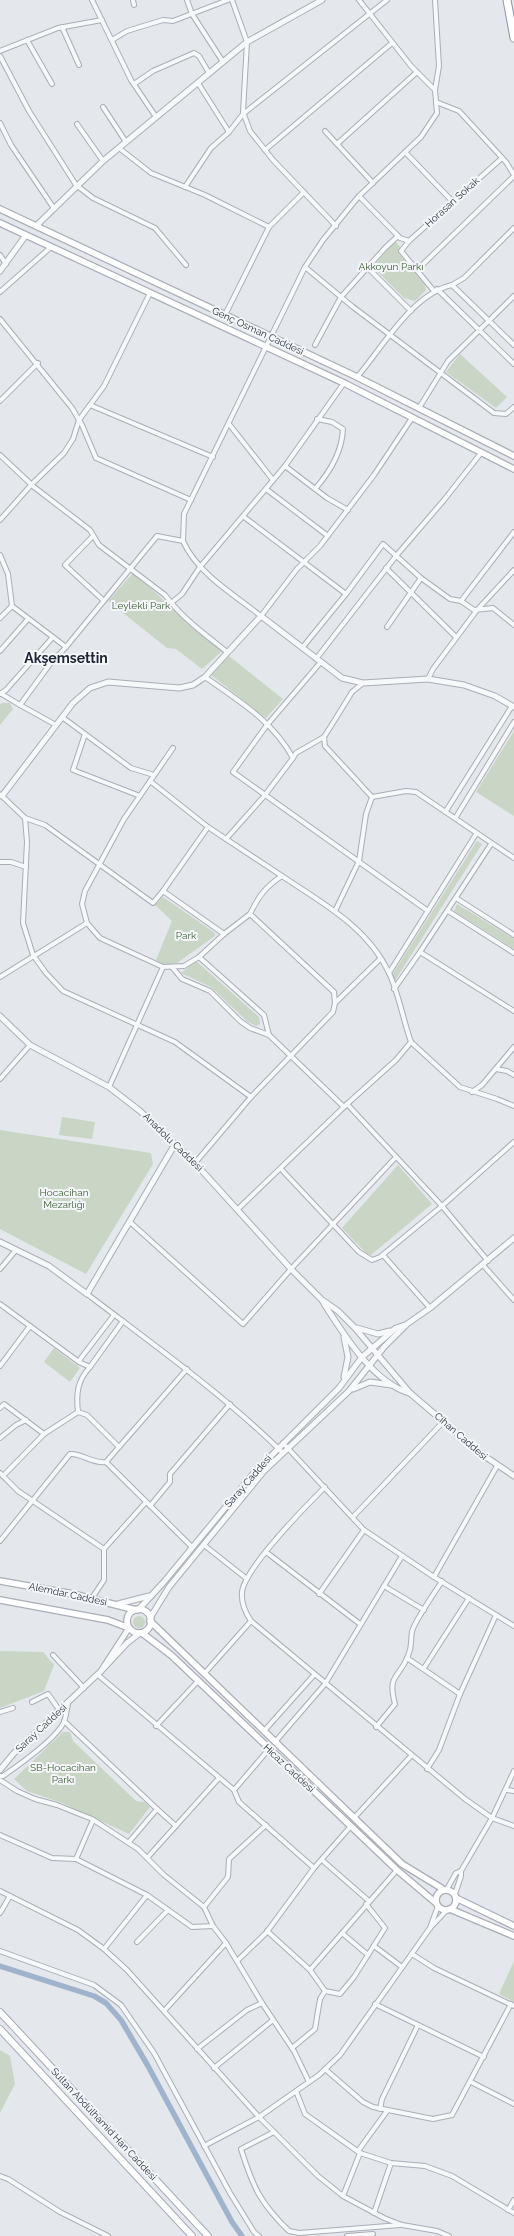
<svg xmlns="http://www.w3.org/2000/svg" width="514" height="2236" viewBox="0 0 514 2236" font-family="Raleway,sans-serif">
<rect width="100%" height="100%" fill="#e4e7ec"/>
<g fill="#c9d6c5">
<path d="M395,241L400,247L399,254L425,284L426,290L415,301L404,298L373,267Z"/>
<path d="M460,354L507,397L496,408L446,372Z"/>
<path d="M133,573L222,651L202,669L176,649L167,648L108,601Z"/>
<path d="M229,656L283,699L266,718L211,675Z"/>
<path d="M2,703H10L13,709L0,725V704Z"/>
<path d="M514,731V816L476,792Z"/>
<path d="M477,841L482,844L394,982L392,975Z"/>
<path d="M163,897L215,933V936L177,963L164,965L156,960L172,921L155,905Z"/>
<path d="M457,904L514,939V949L454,911Z"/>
<path d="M196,961L259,1017L260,1024L256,1026L248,1022L211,987L181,973Z"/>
<path d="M62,1117L95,1122L92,1139L59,1135Z"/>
<path d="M0,1130L151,1153L153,1164L86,1274L0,1229Z"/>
<path d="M398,1165L432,1204L371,1255L367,1254L342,1228Z"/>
<path d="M54,1348L80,1368L70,1382L44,1362Z"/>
<circle cx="139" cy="1622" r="6"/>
<path d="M0,1651L43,1652L54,1665L44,1691L0,1708Z"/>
<path d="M63,1732H70L73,1741L136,1801L145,1802L150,1807L129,1834L62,1803L27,1791L14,1779Z"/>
<path d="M514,1961V2002L499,1994Z"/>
<path d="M0,2050L10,2056L15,2084L0,2113Z"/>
</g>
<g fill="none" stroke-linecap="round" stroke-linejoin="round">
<path stroke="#9fb4cc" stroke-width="5.5" d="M0,1966L94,1996L106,2003L121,2020L148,2066L232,2222L242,2236"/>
<g stroke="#a9aeb7" stroke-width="6">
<g id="minor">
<path d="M92,0L131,80L156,117"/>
<path d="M133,0L134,5"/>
<path d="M187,0L192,14L223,62"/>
<path d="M232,0L247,42L243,112L250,131L273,160L336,226"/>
<path d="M435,0L439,66L435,90"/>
<path d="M62,27L79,65"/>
<path d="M27,40L52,84"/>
<path d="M112,40L127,31L163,20L173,21L228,0"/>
<path d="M0,51L58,28L102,20"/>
<path d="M0,56L29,111L76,185L93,198L155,228L186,265"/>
<path d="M198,83L229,132"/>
<path d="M134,84L153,71L194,53L199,56L209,73"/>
<path d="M436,102L459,111L506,162L514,175"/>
<path d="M103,107L126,142"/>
<path d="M0,123L11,145L53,207"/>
<path d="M77,124L103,161"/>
<path d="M325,131L373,183"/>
<path d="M337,144L417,72"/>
<path d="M119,148L151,173L205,195L269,227"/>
<path d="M265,150L392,43"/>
<path d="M405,152L453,202"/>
<path d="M185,187L211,148L229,132L243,114L387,0"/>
<path d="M359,196L400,238L409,241L502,158"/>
<path d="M409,241L401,251L434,291"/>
<path d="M0,255L6,264"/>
<path d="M305,267L353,307L494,413L506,414L514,407"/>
<path d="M367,267L411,311"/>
<path d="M417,270L514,176"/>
<path d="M452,285L464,278L514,228"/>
<path d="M437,289L514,364"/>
<path d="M0,292L51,247"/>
<path d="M225,315L269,227L304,192"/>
<path d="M0,319L72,408L82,425L96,458L191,500"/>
<path d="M315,345L341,297L385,248L398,236"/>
<path d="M357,377C383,347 412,294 452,285L514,345"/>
<path d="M0,401L38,363"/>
<path d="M90,405L213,457"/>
<path d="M419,408L448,361L514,296"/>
<path d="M229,424L273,480"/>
<path d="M0,455L34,487L90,530L99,545L165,595C182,618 206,635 227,652"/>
<path d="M285,466L327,498L348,510"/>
<path d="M266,489L328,536"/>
<path d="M315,489C330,472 342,452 343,429L332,422L317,419"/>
<path d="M244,517L346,594"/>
<path d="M0,520L32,484L64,453L73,439L79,420L104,386L150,293"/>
<path d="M93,536L65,565L104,601"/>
<path d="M183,541L184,514L305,267L323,240L359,196L421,137L437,113L435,90L411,66L359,0"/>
<path d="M0,555L8,574L12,606L0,618"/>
<path d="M386,568L456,637"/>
<path d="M461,601L514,532"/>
<path d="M171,603L182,594L200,567L285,466L344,383"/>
<path d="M387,627L421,578"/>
<path d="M66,647L157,536L183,541C197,573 233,594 261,616L297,569L320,546L374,475L412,418"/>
<path d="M302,648L346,594L383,544L421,578L450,599L461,601L474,610L493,608L514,625"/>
<path d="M0,651L28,619"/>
<path d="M316,659L396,556L444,500L481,453"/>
<path d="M320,663L267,725L233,772L428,911"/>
<path d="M205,677C239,701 273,721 293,758L265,795L226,839"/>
<path d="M428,679L433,669L477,610L514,570"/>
<path d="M363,683L352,692L336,718L324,737L325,746L372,797"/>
<path d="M0,693L20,705L50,664L66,647L12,606"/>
<path d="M0,694L6,690L53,637"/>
<path d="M20,705L56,725"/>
<path d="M62,717L131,768L154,775"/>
<path d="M85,734L73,770L140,796"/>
<path d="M173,748L124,819L85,891L82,904L87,923L100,938L163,967L184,966L199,957L224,934L250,914"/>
<path d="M293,758L296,753L324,737"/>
<path d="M150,781L208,827L282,876"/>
<path d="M2,796L25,818L45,825L153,903L163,891L224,934"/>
<path d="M446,811L512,706"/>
<path d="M456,817L514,722"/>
<path d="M25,818L27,842L23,923L33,955L46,973L63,991L175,1042L251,1097"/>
<path d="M0,862H11L26,867"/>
<path d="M163,891L208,827"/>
<path d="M456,898L514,935"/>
<path d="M335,911L359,861L366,814L372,797L406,791L416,792L514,858"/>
<path d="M448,911L514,953"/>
<path d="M420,952L514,1011"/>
<path d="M199,957L264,1015L269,1035"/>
<path d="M172,967L182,979L210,991L240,1021L250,1028L269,1035L344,1107"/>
<path d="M389,973L476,834"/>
<path d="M0,977L87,923"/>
<path d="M394,989L420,952L491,844"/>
<path d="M335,1003L380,959"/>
<path d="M496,1069L507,1071L514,1075"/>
<path d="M0,1079L30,1045"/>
<path d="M109,1087L163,967"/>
<path d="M472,1092L482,1085L514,1047"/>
<path d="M347,1104L442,1206L488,1261"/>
<path d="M195,1163L251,1097L333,1012L335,1003L334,992L250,914C258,897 266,886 282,876C322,903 368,927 389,973C399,994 403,1020 411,1042"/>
<path d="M281,1169L359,1252L372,1260L380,1257L442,1206L514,1142"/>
<path d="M238,1209L347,1104L396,1060L411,1042L460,1087L497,1099L514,1106"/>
<path d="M130,1222L243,1324L291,1269L396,1157"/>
<path d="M383,1255L430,1308"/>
<path d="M483,1265L514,1300"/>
<path d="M0,1269L16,1250"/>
<path d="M87,1294C154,1345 223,1394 283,1453"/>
<path d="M0,1304L79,1362"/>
<path d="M114,1315L81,1358L79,1362L90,1367L123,1321"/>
<path d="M0,1366L30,1326"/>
<path d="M0,1408L4,1404L44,1434L78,1412L87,1415L119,1447L187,1369"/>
<path d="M78,1412C76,1394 77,1381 90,1367"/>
<path d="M0,1438L16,1425L26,1420"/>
<path d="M283,1443L364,1530L434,1577L514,1626"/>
<path d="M106,1462L192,1547"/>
<path d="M0,1473L18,1491L104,1549"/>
<path d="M3,1476L44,1434"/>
<path d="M325,1487C306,1506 245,1568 242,1592C241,1603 245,1612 251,1621L465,1799L492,1818L514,1826"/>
<path d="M150,1506L170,1482V1474L230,1404"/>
<path d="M353,1517L444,1421"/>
<path d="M0,1541L70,1454C82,1453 92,1464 106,1462L119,1447"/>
<path d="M204,1545L247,1579"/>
<path d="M266,1552L360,1624"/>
<path d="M434,1577L497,1466"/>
<path d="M384,1586L424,1610"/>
<path d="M319,1594L364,1530"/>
<path d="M92,1598L104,1580V1549L146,1502"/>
<path d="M53,1655L84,1688"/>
<path d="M407,1658L460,1694"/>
<path d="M424,1668L469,1598"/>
<path d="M204,1674L251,1621"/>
<path d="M98,1675L234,1790"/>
<path d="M32,1702L48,1694L60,1711"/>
<path d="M0,1712L13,1708"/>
<path d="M64,1721L157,1809"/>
<path d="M156,1726L198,1681"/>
<path d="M376,1727L395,1704C387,1674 399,1679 408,1656C413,1644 410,1642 412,1632C413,1623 436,1591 442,1581"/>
<path d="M264,1731L314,1675"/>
<path d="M275,1742L325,1684L402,1556"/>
<path d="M269,1749L234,1790L239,1802L314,1868"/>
<path d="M427,1769L439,1750L460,1694L496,1615"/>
<path d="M0,1776H3C19,1765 56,1739 64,1722C66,1716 67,1709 68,1704"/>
<path d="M0,1780L17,1791L35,1799L57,1805L92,1819L138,1849L164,1875L204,1907L213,1926L226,1943L262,2003L294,2051L309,2082"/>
<path d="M507,1790L514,1791"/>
<path d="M354,1818L411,1756"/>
<path d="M0,1835L52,1858L76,1859L147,1895L192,1927L213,1926"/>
<path d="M129,1842L157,1809L176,1826"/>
<path d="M147,1858L219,1778"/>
<path d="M76,1859L93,1820"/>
<path d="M322,1860L369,1901"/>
<path d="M461,1871L492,1818L514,1771"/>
<path d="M447,1889L456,1873L461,1871V1876L455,1894"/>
<path d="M0,1891L78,1930L104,1949L127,1970L259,2117L318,2176L343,2196L384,2218L402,2225L437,2231L449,2236"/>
<path d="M204,1907L228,1877L229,1859L266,1825"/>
<path d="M0,1913L10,1896"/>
<path d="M430,1928L438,1906"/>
<path d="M267,1931L310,1970L325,1991L320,1999L315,2029L292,2048"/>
<path d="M342,1933L368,1955"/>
<path d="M137,1942L168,1910"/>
<path d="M374,1946L402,1967"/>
<path d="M104,1949L147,1895"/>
<path d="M0,1951L94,1985L121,2005L154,2053L230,2193L254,2232L259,2236"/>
<path d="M412,1954L434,1968L514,2006"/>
<path d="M237,1961L266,1933L314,1868L351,1826"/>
<path d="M310,1970L397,1870"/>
<path d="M325,1991L340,1994L354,1977L385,1928L366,1904"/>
<path d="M375,2004L484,2057"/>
<path d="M164,2011L226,1943"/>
<path d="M197,2049L247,2010L262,2003"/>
<path d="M214,2068L273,2020"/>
<path d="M325,2069L363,2102L373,2107L433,2119L452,2115L511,2004"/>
<path d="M471,2082L514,2104"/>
<path d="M296,2091L305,2114L360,2153L391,2163L425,2166L452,2176L514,2213"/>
<path d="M380,2109L382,2099L418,2025"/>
<path d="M274,2132L241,2149C253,2187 260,2203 289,2231L299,2233L400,2225"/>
<path d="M204,2146L259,2117L319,2075L340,2055L430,1928L447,1910"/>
<path d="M358,2151L387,2111"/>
<path d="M0,2176L8,2179L60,2212L108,2236"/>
<path d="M343,2196L360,2153"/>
<path d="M508,2210L514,2200"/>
<path d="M374,2213L391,2163"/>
<path d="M347,2236L373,2234"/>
</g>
</g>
<g stroke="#a9aeb7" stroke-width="7">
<g id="tertiary">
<path d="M36,226L103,161L247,42L322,0"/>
<path d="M0,271L26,235"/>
<path d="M0,795L2,796L73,703L90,688L108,682L179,688L193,685L205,677L261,616L342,678L363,683L428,679L464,685L495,696L514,707"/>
<path d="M0,1016L30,1045L109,1087L140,1111L195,1163L291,1269L321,1299L338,1311L355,1328L410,1393L480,1453L514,1476"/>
<path d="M0,1242L49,1266L87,1294L175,1144"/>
<path d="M323,1302C342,1332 374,1384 410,1393"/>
<path d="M357,1328L378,1334L390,1331"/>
<path d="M344,1377L348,1357L344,1337"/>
<path d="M353,1389L370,1382L391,1385"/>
<path d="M118,1604L149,1596"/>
<path d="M138,1610L163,1583L253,1474L339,1388L362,1357L396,1328L405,1325"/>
<path d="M150,1618L169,1587L264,1471L349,1391L384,1347L407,1324L430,1308L514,1238"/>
<path d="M129,1628L101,1671L127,1643L140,1633"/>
<path d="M0,1770L14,1753L101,1671"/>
</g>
</g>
<g stroke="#a9aeb7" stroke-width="8">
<g id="secondary">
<path d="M0,209L357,377L514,456"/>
<path d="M0,223L344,383L514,469"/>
<path d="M0,1581L73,1594L136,1610"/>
<path d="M0,1600L108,1620L129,1628"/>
<circle cx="139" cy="1621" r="12"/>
<path d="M150,1621L402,1864L443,1889"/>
<path d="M142,1633L171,1655L397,1870L436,1903"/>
<circle cx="446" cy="1900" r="10"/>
<path d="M456,1898L514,1926"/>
<path d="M450,1909L514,1936"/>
</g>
</g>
<g stroke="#a3abb8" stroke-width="8">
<g id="primary">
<path d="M0,2012L208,2236"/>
<path d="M0,2029L192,2236"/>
</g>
</g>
<g stroke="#8b94a3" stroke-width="9">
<path id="trunk" d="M507,0L514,38"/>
</g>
<use href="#minor" stroke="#f7f8fa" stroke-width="4"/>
<use href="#tertiary" stroke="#f7f8fa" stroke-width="5"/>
<use href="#secondary" stroke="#fff" stroke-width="5.5"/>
<use href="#primary" stroke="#fff" stroke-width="6"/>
<use href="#trunk" stroke="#fff" stroke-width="7"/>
</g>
<g text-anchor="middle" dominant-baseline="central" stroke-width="4" stroke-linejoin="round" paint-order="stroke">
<g font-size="10" fill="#2b3445" stroke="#f4f6f9">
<text transform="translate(452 202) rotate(-42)">Horasan Sokak</text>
<text transform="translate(258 331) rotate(25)">Genç Osman Caddesi</text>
<text transform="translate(173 1142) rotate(44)">Anadolu Caddesi</text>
<text transform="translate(461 1436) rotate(41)">Cihan Caddesi</text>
<text transform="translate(248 1481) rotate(-49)">Saray Caddesi</text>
<text transform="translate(68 1594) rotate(12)">Alemdar Caddesi</text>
<text transform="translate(41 1728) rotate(-43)">Saray Caddesi</text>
<text transform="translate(289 1768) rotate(43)">Hicaz Caddesi</text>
<text transform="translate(104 2124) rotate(47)">Sultan Abdülhamid Han Caddesi</text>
</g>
<g font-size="10" fill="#3f6138" stroke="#f4f6f9">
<text x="391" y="266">Akkoyun Parkı</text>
<text x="141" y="605">Leylekli Park</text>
<text x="186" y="935">Park</text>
<text x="64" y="1192">Hocacihan<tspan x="64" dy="12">Mezarlığı</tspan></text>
<text x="63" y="1767">SB-Hocacihan<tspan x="63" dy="12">Parkı</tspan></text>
</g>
<g font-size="14" font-weight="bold" fill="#1d2536" stroke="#f4f6f9">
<text x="66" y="658">Akşemsettin</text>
</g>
</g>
</svg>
